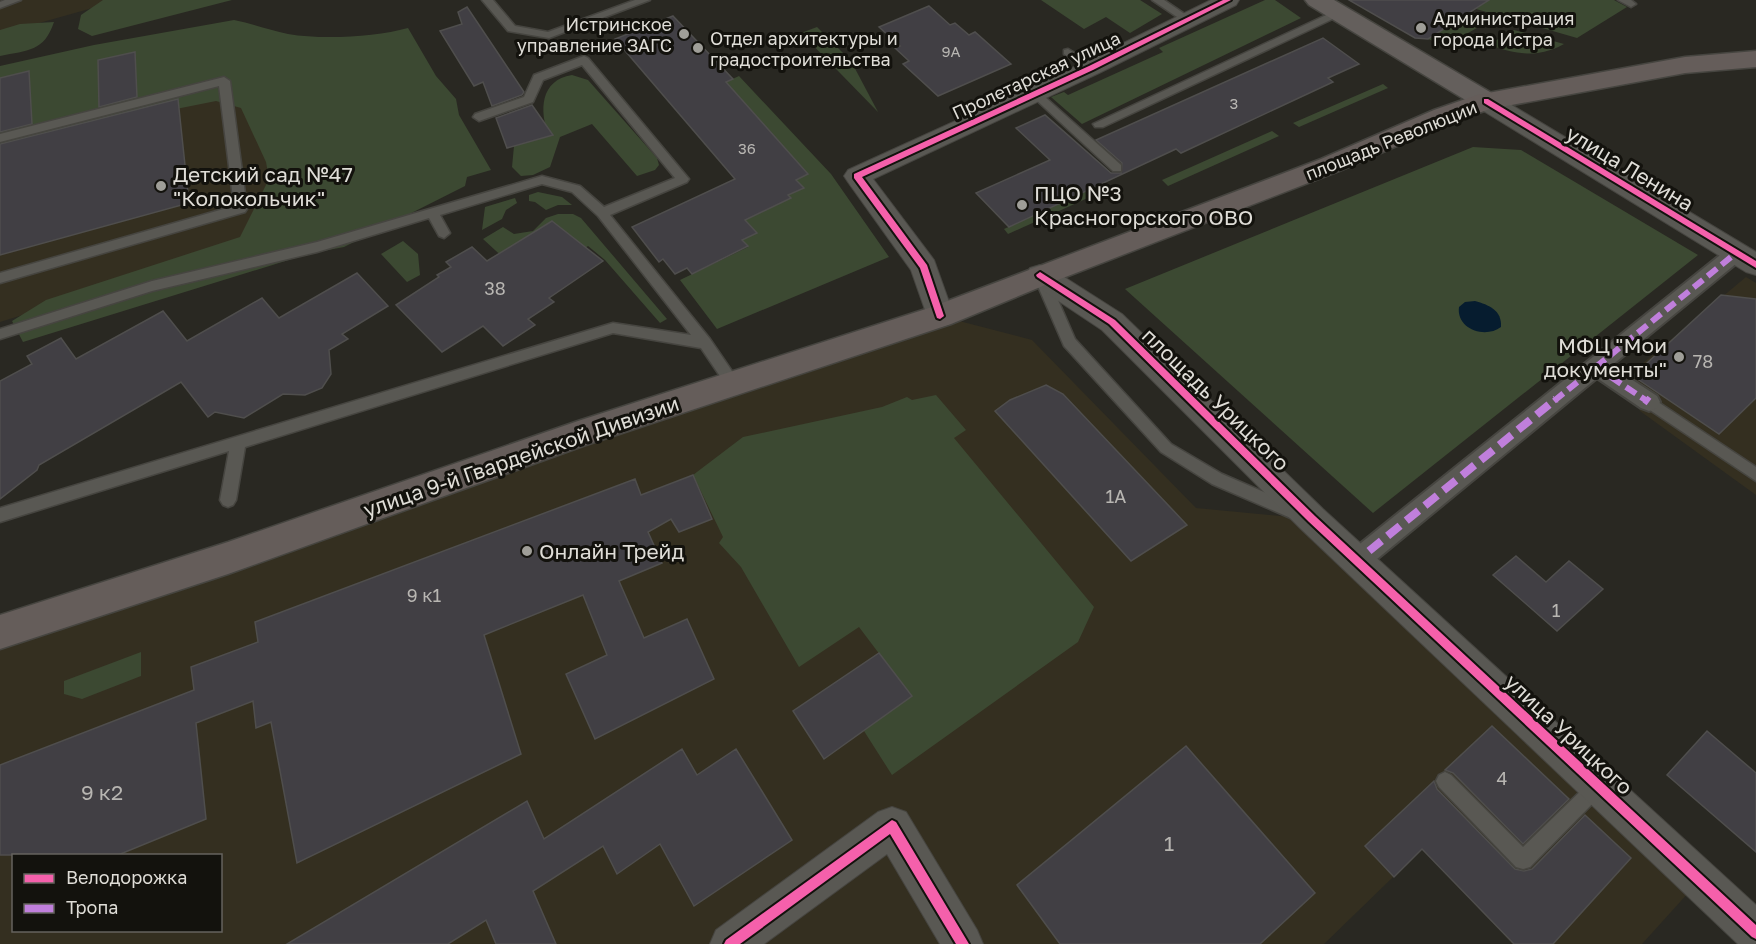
<svg xmlns="http://www.w3.org/2000/svg" width="1756" height="944" viewBox="0 0 1756 944" font-family="'Golos Text',sans-serif">
<rect width="100%" height="100%" fill="#292822"/>
<g fill="#342f20" fill-rule="evenodd">
<path d="M0,0H121L0,34Z"/>
<path d="M162,37L386,202L0,322V76Z"/>
<path d="M1746,277L1756,283V495L1640,411L1630,374Z"/>
<path d="M940,316L1032,340L1196,508L1312,519L1699,881L1642,944H1513L1422,849L1324,944H0V632ZM14,856H220V930H14Z"/>
</g>
<g fill="#3c4932">
<path d="M103,0H232L92,36L78,29L81,15Z"/>
<path d="M1041,0H1140L1162,14L1130,33L1106,17L1084,29Z"/>
<path d="M1265,0H1275L1301,18L1082,124L1051,97L1064,92L1068,95L1163,52L1159,48Z"/>
<path d="M1489,0H1614L1627,7L1577,38L1476,9Z"/>
<path d="M1469,13L1491,20L1445,46L1428,39Z"/>
<path d="M234,20C253,24 270,30 288,34C323,40 375,37 408,28L436,76L456,99L459,115L491,170L467,177L465,186L344,247L308,254L23,342L12,321L46,300L240,237L269,179L266,162L241,108L216,101L66,131L0,151V66L94,45Z"/>
<path d="M54,22C44,52 28,50 0,56V30L20,24Z"/>
<path d="M817,27L851,61L878,112L801,33Z"/>
<path d="M1514,30L1564,44C1536,59 1518,54 1488,45Z"/>
<path d="M572,75L588,80L657,158L659,165L655,170L637,176L592,124L560,137L550,167L533,175L521,176L512,167L514,146L549,136C539,111 540,80 572,75Z"/>
<path d="M739,76L831,174L889,257L717,329L680,280L748,247L742,240L756,233L745,220L790,198L788,195L804,188L796,180L807,174L726,82Z"/>
<path d="M1383,84L1388,88L1299,127L1293,123Z"/>
<path d="M1272,131L1279,136L1168,186L1162,180Z"/>
<path d="M1473,147L1521,150L1698,255L1373,513L1125,289Z"/>
<path d="M1086,191L1092,196L1008,234L1004,229Z"/>
<path d="M538,192L562,197L572,205H558L546,210L535,202L529,201V195Z"/>
<path d="M515,198L517,203L506,210L502,219L482,230L485,207Z"/>
<path d="M558,214H573L581,218L667,319L660,323L605,260L588,246L581,251L552,221L531,234L508,262L483,239L503,227L514,234L533,231L546,218Z"/>
<path d="M403,241L418,254L420,275L407,282L381,254Z"/>
<path d="M936,395L966,430L954,438L1094,607L1078,642L892,775L864,731L911,696L859,627L799,667L741,567L719,543L723,537L693,475L743,437L882,407L907,397L912,400Z"/>
<path d="M141,652V676L82,699L64,694V681Z"/>
</g>
<path fill="#061c2f" d="M1475,301C1489,305 1502,310 1501,327C1485,339 1456,329 1459,307L1465,302Z"/>
<g fill="#413f44" stroke="#4f4e4d" stroke-width="1.5">
<path d="M1349,0H1489L1428,39L1415,38Z"/>
<path d="M929,6L950,25L955,23L969,35L975,32L1011,64L938,96L903,64L909,61L895,48L900,46L879,27Z"/>
<path d="M467,7L524,92L522,95L492,106L483,82L474,86L440,31L462,24L458,12Z"/>
<path d="M673,16L733,79L726,82L808,174L796,180L804,188L788,195L791,198L745,220L757,233L742,240L748,246L692,274L687,268L675,274L663,259L659,262L632,227L735,179L615,39Z"/>
<path d="M1323,38L1359,64L1328,78L1333,82L1181,153L1176,149L1009,227L976,193L1050,160L1016,128L1045,115L1111,173H1121L1122,163L1096,140Z"/>
<path d="M135,52L137,97L99,107L98,60Z"/>
<path d="M29,71L32,124L0,132V78Z"/>
<path d="M178,99L189,203L0,255V144Z"/>
<path d="M532,105L553,135L507,148L496,118Z"/>
<path d="M552,221L603,261L549,298L554,302L528,319L535,325L503,346L483,326L442,352L396,305L439,277L437,275L451,267L446,262L472,247L487,261Z"/>
<path d="M357,273L388,306L342,334L348,339L329,350L331,374L322,388L305,395L283,394L244,418L215,412L208,417L181,382L39,465L37,470L0,499V381L32,364L27,356L61,338L76,359L163,311L187,341L262,298L279,318Z"/>
<path d="M1721,295L1756,299V398L1719,434L1633,376Z"/>
<path d="M1046,385L1063,394L1187,525L1131,561L995,411L1010,400Z"/>
<path d="M693,475L712,519L679,532L671,519L648,532L662,563L619,581L644,638L687,619L714,679L595,739L566,674L607,655L583,595L484,635L521,754L297,863L271,722L256,728L253,701L196,723L206,819L118,855H0V765L194,690L191,667L258,642L255,622L635,479L641,495Z"/>
<path d="M1516,556L1546,582L1569,561L1603,589L1557,631L1493,575Z"/>
<path d="M879,653L912,696L824,759L793,711Z"/>
<path d="M1492,726L1569,799L1523,844L1453,773L1445,770Z"/>
<path d="M1707,731L1756,773V852L1667,775Z"/>
<path d="M1186,746L1315,893L1260,944H1060L1017,885Z"/>
<path d="M682,749L697,775L736,749L792,840L694,906L660,844L617,874L603,846L533,891L556,944H496L486,920L448,944H287L527,801L544,839Z"/>
<path d="M1434,781L1437,789L1515,869L1524,871L1532,869L1585,815L1631,858L1553,944H1514L1422,849L1394,877L1365,846Z"/>
</g>
<g fill="none" stroke-linecap="round" stroke-linejoin="round">
<g stroke="#464540" stroke-width="3">
<g id="service">
<path d="M5,0H21L0,8V2Z"/>
<path d="M482,0H493L515,26L548,32L635,0H650L549,38L508,31Z"/>
<path d="M1152,0H1164L1195,21L1186,23Z"/>
<path d="M1618,0H1631L1636,4L1631,7Z"/>
<path d="M1337,10L1341,11V15L1103,127H1095L1093,124Z"/>
<path d="M1068,49L1095,65V71H1087L1064,54V50Z"/>
<path d="M584,56L588,58L689,179L687,182L610,215L710,339L738,380L740,384L738,388H728L701,348L613,333L245,447L236,500L233,505L228,507L223,505L220,500L229,451L0,522V508L613,323L691,335L598,216L572,192L542,184L440,215L450,233L444,238L439,236L429,218L317,252L152,291L0,339V329L152,281L317,242L542,176L580,186L604,207L675,178L582,65L543,80L533,102L479,121L473,117L475,114L524,97L534,75Z"/>
<path d="M224,77L230,81L247,209L245,212L0,283V273L234,206L219,86L0,142V134Z"/>
<path d="M1036,89L1121,165V171H1113L1032,96L1030,93Z"/>
<path d="M1041,272L1048,277L1075,339L1171,444L1222,474L1303,509L1306,514L1303,519L1298,521L1293,519L1212,484L1161,452L1064,346L1034,277Z"/>
<path d="M1649,396L1756,467V481L1644,406L1642,402L1644,398Z"/>
<path d="M1445,772L1451,775L1523,847L1592,780L1598,777L1604,780L1607,786L1604,792L1530,867L1523,869L1516,867L1439,787L1436,781L1439,775Z"/>
</g>
</g>
<g stroke="#464540" stroke-width="4">
<path id="pedestrian" d="M1736,246L1743,248L1746,253L1743,258L1611,366L1657,396L1660,402L1657,408L1649,411L1641,408L1597,378L1377,559L1369,562L1361,559L1357,551L1361,543L1729,248Z"/>
</g>
<g stroke="#464540" stroke-width="2">
<g id="minor">
<path d="M1211,0H1239L1236,5L1099,73L873,179L934,260L954,316L950,324L940,327L930,324L911,270L848,182L844,176L848,170L1083,63Z"/>
<path d="M1486,93L1495,95L1756,252V275L1746,272L1477,107L1474,101L1477,95Z"/>
<path d="M1040,265L1050,268L1122,314L1323,509L1756,905V944H1738L1301,529L1102,330L1030,282L1026,275L1030,268Z"/>
<path d="M892,807L906,812L977,930L983,944H940L887,854L764,944H710L716,930L878,812Z"/>
</g>
</g>
<g stroke="#464540" stroke-width="3">
<path id="secondary" d="M1305,0H1334L1495,95L1499,101L1495,107L1486,109L1477,107L1309,5Z"/>
</g>
<g stroke="#464540" stroke-width="3">
<path id="primary" d="M1756,51V67L1685,73L1490,109L1452,122L1339,171L1050,283L951,324L583,446L228,574L0,649V615L228,542L578,421L929,308L1321,159L1434,110L1477,95L1685,57Z"/>
</g>
<use href="#service" fill="#595853" fill-rule="evenodd"/>
<use href="#pedestrian" fill="#595853" fill-rule="evenodd"/>
<use href="#minor" fill="#595853" fill-rule="evenodd"/>
<use href="#secondary" fill="#645f5c" fill-rule="evenodd"/>
<use href="#primary" fill="#655d5a" fill-rule="evenodd"/>
<g stroke="#c07fdc" stroke-width="6" stroke-dasharray="12 6" stroke-linecap="butt">
<path d="M1596,367L1647,401"/>
<path d="M1554,401L1736,253"/>
</g>
<g stroke="#c07fdc" stroke-width="8" stroke-dasharray="16 8" stroke-linecap="butt">
<path d="M1645,399L1649,402"/>
<path d="M1369,551L1556,399"/>
</g>
<g stroke="#13120d" stroke-width="4">
<g id="cycleway">
<path d="M1223,0H1231L1093,70L862,177L927,265L944,316L940,319L937,318L920,268L854,178V174L1089,66Z"/>
<path d="M1484,99H1488L1756,261V268L1484,103Z"/>
<path d="M1040,272L1115,320L1315,516L1756,925V939L1752,937L1309,522L1109,324L1037,277L1036,275Z"/>
<path d="M892,820L896,822L969,944H956L890,834L740,944H724L726,940Z"/>
</g>
</g>
<use href="#cycleway" fill="#f560ab" fill-rule="evenodd"/>
</g>
<g fill="#9f9e98" stroke="#13120d" stroke-width="2">
<circle cx="1421" cy="28" r="6"/>
<circle cx="684" cy="34" r="6"/>
<circle cx="698" cy="48" r="6"/>
<circle cx="161" cy="186" r="6"/>
<circle cx="1022" cy="205" r="6"/>
<circle cx="1679" cy="357" r="6"/>
<circle cx="527" cy="551" r="6"/>
</g>
<g text-anchor="middle" dominant-baseline="central" stroke-width="6" stroke-linejoin="round" paint-order="stroke">
<g font-size="15" fill="#b8b6b2">
<text x="951" y="51">9А</text>
<text x="1234" y="103">3</text>
<text x="747" y="148">36</text>
</g>
<g font-size="18" fill="#dfddd7" stroke="#13120d" text-anchor="start">
<text x="1433" y="18">Администрация<tspan x="1433" dy="21">города Истра</tspan></text>
<text x="672" y="24" text-anchor="end">Истринское<tspan x="672" dy="21">управление ЗАГС</tspan></text>
<text x="710" y="38">Отдел архитектуры и<tspan x="710" dy="21">градостроительства</tspan></text>
</g>
<g font-size="18" fill="#dfddd7" stroke="#13120d">
<text transform="translate(1036 75) rotate(-25)">Пролетарская улица</text>
<text transform="translate(1391 140) rotate(-22)">площадь Революции</text>
</g>
<g font-size="18" fill="#b8b6b2">
<text x="495" y="288">38</text>
<text x="1703" y="361">78</text>
<text x="1116" y="496">1А</text>
<text x="424" y="595">9 к1</text>
<text x="1556" y="610">1</text>
<text x="1502" y="778">4</text>
</g>
<g font-size="21" fill="#dfddd7" stroke="#13120d">
<text transform="translate(1630 168) rotate(31)">улица Ленина</text>
<text transform="translate(1216 399) rotate(44)">площадь Урицкого</text>
<text transform="translate(521 456) rotate(-19)">улица 9-й Гвардейской Дивизии</text>
<text transform="translate(1569 734) rotate(43)">улица Урицкого</text>
</g>
<g font-size="21" fill="#dfddd7" stroke="#13120d" text-anchor="start">
<text x="173" y="174">Детский сад №47<tspan x="173" dy="24">"Колокольчик"</tspan></text>
<text x="1034" y="193">ПЦО №3<tspan x="1034" dy="24">Красногорского ОВО</tspan></text>
<text x="1667" y="345" text-anchor="end">МФЦ "Мои<tspan x="1667" dy="24">документы"</tspan></text>
<text x="539" y="551">Онлайн Трейд</text>
</g>
<g font-size="21" fill="#b8b6b2">
<text x="102" y="792">9 к2</text>
<text x="1169" y="843">1</text>
</g>
</g>
<rect x="12" y="854" width="210" height="78" fill="#13120d" stroke="#65635e" stroke-width="1.5"/>
<rect x="24" y="874" width="30" height="9" fill="#f560ab" stroke="#65635e" stroke-width="1.5"/>
<text x="66" y="884" font-size="18" fill="#dfddd7">Велодорожка</text>
<rect x="24" y="904" width="30" height="9" fill="#c07fdc" stroke="#65635e" stroke-width="1.5"/>
<text x="66" y="914" font-size="18" fill="#dfddd7">Тропа</text>
</svg>
